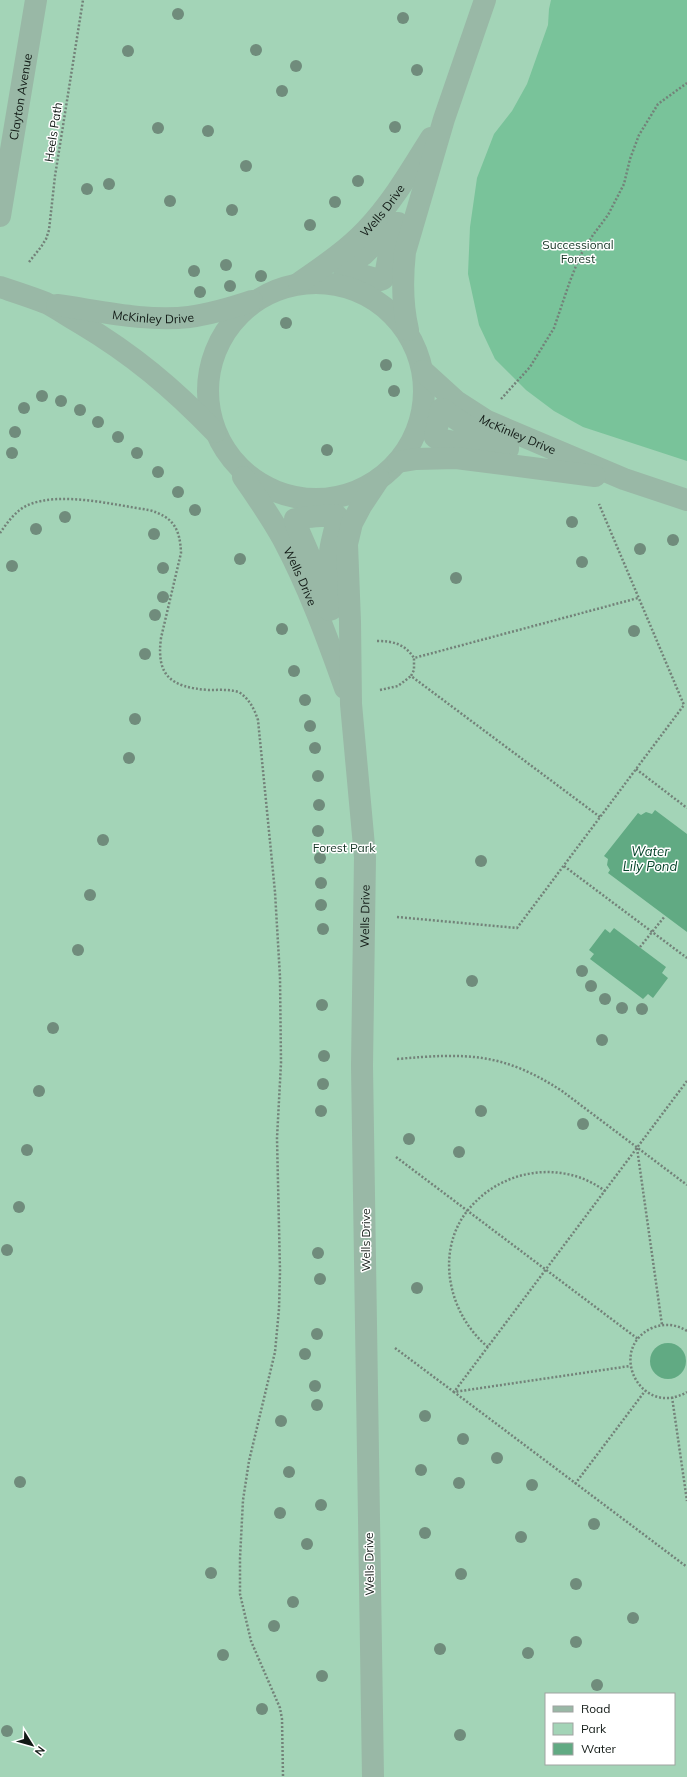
<svg xmlns="http://www.w3.org/2000/svg" width="687" height="1777" viewBox="0 0 687 1777" font-family="Mulish,sans-serif">
<rect width="100%" height="100%" fill="#dff5e7"/>
<path fill="#a3d4b7" fill-rule="evenodd" d="M0,0H687V1777H0ZM546,1694H674V1764H546Z"/>
<path fill="#79c39a" d="M551,0H687V461L583,427L554,411L526,390L495,359L479,325L468,274L470,227L477,178L494,134L512,111L527,84L548,25L549,9Z"/>
<g fill="#61aa83">
<path d="M655,810L687,834V932L608,873L610,870L607,865L608,859L604,856L638,813L641,815L646,812L652,814Z"/>
<path d="M614,928L666,967L662,973L668,978L653,998L648,994L643,999L590,959L594,954L589,950L605,929L610,933Z"/>
<circle cx="668" cy="1361" r="18"/>
</g>
<g fill="none" stroke-linecap="round" stroke-linejoin="round">
<g stroke="#738279" stroke-width="2.5" stroke-dasharray="2 2" stroke-linecap="butt">
<path d="M29,262L41,247L46,239L49,230L55,176L83,0"/>
<path d="M501,399L530,367L554,328L570,281L580,256L593,235L608,215L624,184L630,159L639,135L658,104L687,83"/>
<path d="M0,533C7,523 16,510 28,505C61,491 114,505 149,510C173,517 180,528 181,553L161,638C156,676 171,687 208,690C218,690 228,689 239,692C249,699 254,708 258,720L275,892L280,977L281,1063L277,1138L280,1271L279,1309L275,1352L249,1461L243,1500L240,1558V1594L251,1641L280,1708L282,1719L283,1777"/>
<path d="M377,641C393,641 405,644 414,658"/>
<path d="M380,690L398,686L411,676"/>
<path d="M636,769L687,808"/>
<path d="M600,817L411,676L414,670V658L638,598"/>
<path d="M564,866L687,958"/>
<path d="M397,917L517,928L684,705L599,504"/>
<path d="M640,947L665,916"/>
<path d="M397,1059C466,1053 502,1052 562,1091L687,1185"/>
<path d="M687,1081L454,1392L687,1567"/>
<path d="M637,1148L662,1325"/>
<path d="M396,1157L638,1339"/>
<path d="M687,1331C676,1324 664,1323 652,1328C606,1349 641,1419 687,1392"/>
<path d="M488,1347C449,1315 434,1252 468,1210C501,1169 562,1159 605,1191"/>
<path d="M395,1348L454,1392L630,1366"/>
<path d="M672,1397L687,1501"/>
<path d="M575,1484L645,1391"/>
</g>
<g stroke="#99b8a6" stroke-width="22">
<path id="s1" d="M0,216L36,0"/>
<path d="M396,223H398V227L390,248L386,271L383,279L380,280L344,270V268L363,255Z"/>
<circle cx="316" cy="391" r="108"/>
<path id="s2" d="M299,283C322,267 346,251 366,230C392,203 411,170 431,138"/>
<path d="M0,287C15,292 31,297 46,303C58,309 69,317 80,323C132,354 173,388 215,432"/>
<path id="s3" d="M57,305C100,311 146,322 189,317C211,314 231,308 252,301"/>
<path d="M408,330C402,304 402,279 405,252L444,119L485,0"/>
<path id="s4" d="M423,371L456,401L487,421L624,479L687,500"/>
<path d="M441,409H443C463,426 484,435 508,446V449L506,451L438,439L435,437Z"/>
<path d="M398,462L416,459L456,458L595,476"/>
<path id="s5" d="M243,477C257,497 271,517 283,539C308,586 327,637 345,688"/>
<path d="M334,515L337,516C338,521 330,544 330,553C329,566 336,599 332,609L329,610L314,566L295,522V519C299,517 327,516 334,515Z"/>
<path id="s6" d="M373,1777L362,1066L365,857L351,704L350,622L347,544L352,523L361,506L379,479"/>
</g>
</g>
<g fill="#708c7c">
<circle cx="178" cy="14" r="6"/>
<circle cx="403" cy="18" r="6"/>
<circle cx="256" cy="50" r="6"/>
<circle cx="128" cy="51" r="6"/>
<circle cx="296" cy="66" r="6"/>
<circle cx="417" cy="70" r="6"/>
<circle cx="282" cy="91" r="6"/>
<circle cx="395" cy="127" r="6"/>
<circle cx="158" cy="128" r="6"/>
<circle cx="208" cy="131" r="6"/>
<circle cx="246" cy="166" r="6"/>
<circle cx="358" cy="181" r="6"/>
<circle cx="109" cy="184" r="6"/>
<circle cx="87" cy="189" r="6"/>
<circle cx="170" cy="201" r="6"/>
<circle cx="335" cy="202" r="6"/>
<circle cx="232" cy="210" r="6"/>
<circle cx="310" cy="225" r="6"/>
<circle cx="226" cy="265" r="6"/>
<circle cx="194" cy="271" r="6"/>
<circle cx="261" cy="276" r="6"/>
<circle cx="230" cy="286" r="6"/>
<circle cx="200" cy="292" r="6"/>
<circle cx="286" cy="323" r="6"/>
<circle cx="386" cy="365" r="6"/>
<circle cx="394" cy="391" r="6"/>
<circle cx="42" cy="396" r="6"/>
<circle cx="61" cy="401" r="6"/>
<circle cx="24" cy="408" r="6"/>
<circle cx="80" cy="410" r="6"/>
<circle cx="98" cy="422" r="6"/>
<circle cx="15" cy="432" r="6"/>
<circle cx="118" cy="437" r="6"/>
<circle cx="327" cy="450" r="6"/>
<circle cx="12" cy="453" r="6"/>
<circle cx="137" cy="453" r="6"/>
<circle cx="158" cy="472" r="6"/>
<circle cx="178" cy="492" r="6"/>
<circle cx="195" cy="510" r="6"/>
<circle cx="65" cy="517" r="6"/>
<circle cx="572" cy="522" r="6"/>
<circle cx="36" cy="529" r="6"/>
<circle cx="154" cy="534" r="6"/>
<circle cx="673" cy="540" r="6"/>
<circle cx="640" cy="549" r="6"/>
<circle cx="240" cy="559" r="6"/>
<circle cx="582" cy="562" r="6"/>
<circle cx="12" cy="566" r="6"/>
<circle cx="163" cy="568" r="6"/>
<circle cx="456" cy="578" r="6"/>
<circle cx="163" cy="597" r="6"/>
<circle cx="155" cy="615" r="6"/>
<circle cx="282" cy="629" r="6"/>
<circle cx="634" cy="631" r="6"/>
<circle cx="145" cy="654" r="6"/>
<circle cx="294" cy="671" r="6"/>
<circle cx="305" cy="700" r="6"/>
<circle cx="135" cy="719" r="6"/>
<circle cx="310" cy="726" r="6"/>
<circle cx="315" cy="748" r="6"/>
<circle cx="129" cy="758" r="6"/>
<circle cx="318" cy="776" r="6"/>
<circle cx="319" cy="805" r="6"/>
<circle cx="318" cy="831" r="6"/>
<circle cx="103" cy="840" r="6"/>
<circle cx="320" cy="858" r="6"/>
<circle cx="481" cy="861" r="6"/>
<circle cx="321" cy="883" r="6"/>
<circle cx="90" cy="895" r="6"/>
<circle cx="321" cy="905" r="6"/>
<circle cx="323" cy="929" r="6"/>
<circle cx="78" cy="950" r="6"/>
<circle cx="582" cy="971" r="6"/>
<circle cx="472" cy="981" r="6"/>
<circle cx="591" cy="986" r="6"/>
<circle cx="605" cy="999" r="6"/>
<circle cx="322" cy="1005" r="6"/>
<circle cx="622" cy="1008" r="6"/>
<circle cx="642" cy="1009" r="6"/>
<circle cx="53" cy="1028" r="6"/>
<circle cx="602" cy="1040" r="6"/>
<circle cx="324" cy="1056" r="6"/>
<circle cx="323" cy="1084" r="6"/>
<circle cx="39" cy="1091" r="6"/>
<circle cx="321" cy="1111" r="6"/>
<circle cx="481" cy="1111" r="6"/>
<circle cx="583" cy="1124" r="6"/>
<circle cx="409" cy="1139" r="6"/>
<circle cx="27" cy="1150" r="6"/>
<circle cx="459" cy="1152" r="6"/>
<circle cx="19" cy="1207" r="6"/>
<circle cx="7" cy="1250" r="6"/>
<circle cx="318" cy="1253" r="6"/>
<circle cx="320" cy="1279" r="6"/>
<circle cx="417" cy="1288" r="6"/>
<circle cx="317" cy="1334" r="6"/>
<circle cx="305" cy="1354" r="6"/>
<circle cx="315" cy="1386" r="6"/>
<circle cx="317" cy="1405" r="6"/>
<circle cx="425" cy="1416" r="6"/>
<circle cx="281" cy="1421" r="6"/>
<circle cx="463" cy="1439" r="6"/>
<circle cx="497" cy="1458" r="6"/>
<circle cx="421" cy="1470" r="6"/>
<circle cx="289" cy="1472" r="6"/>
<circle cx="20" cy="1482" r="6"/>
<circle cx="459" cy="1483" r="6"/>
<circle cx="532" cy="1485" r="6"/>
<circle cx="321" cy="1505" r="6"/>
<circle cx="280" cy="1513" r="6"/>
<circle cx="594" cy="1524" r="6"/>
<circle cx="425" cy="1533" r="6"/>
<circle cx="521" cy="1537" r="6"/>
<circle cx="307" cy="1544" r="6"/>
<circle cx="211" cy="1573" r="6"/>
<circle cx="461" cy="1574" r="6"/>
<circle cx="576" cy="1584" r="6"/>
<circle cx="293" cy="1602" r="6"/>
<circle cx="633" cy="1618" r="6"/>
<circle cx="274" cy="1626" r="6"/>
<circle cx="576" cy="1642" r="6"/>
<circle cx="440" cy="1649" r="6"/>
<circle cx="528" cy="1653" r="6"/>
<circle cx="223" cy="1655" r="6"/>
<circle cx="322" cy="1676" r="6"/>
<circle cx="597" cy="1685" r="6"/>
<circle cx="262" cy="1709" r="6"/>
<circle cx="7" cy="1731" r="6"/>
<circle cx="460" cy="1735" r="6"/>
</g>
<g text-anchor="middle" dominant-baseline="central" stroke-width="3" stroke-linejoin="round" paint-order="stroke">
<g font-size="12" fill="#111915" stroke="#fff">
<text stroke="none"><textPath href="#s1" startOffset="121">Clayton Avenue</textPath></text>
<text transform="translate(53 132) rotate(-81)">Heels Path</text>
<text stroke="none"><textPath href="#s2" startOffset="111">Wells Drive</textPath></text>
<text stroke="none"><textPath href="#s3" startOffset="97">McKinley Drive</textPath></text>
<text stroke="none"><textPath href="#s4" startOffset="115">McKinley Drive</textPath></text>
<text stroke="none"><textPath href="#s5" startOffset="115">Wells Drive</textPath></text>
<text stroke="none"><textPath href="#s6" startOffset="861">Wells Drive</textPath></text>
<text transform="translate(365 1240) rotate(-90)">Wells Drive</text>
<text transform="translate(369 1564) rotate(-91)">Wells Drive</text>
</g>
<g font-size="12" fill="#153625" stroke="#fff">
<text x="578" y="244">Successional<tspan x="578" dy="14">Forest</tspan></text>
<text x="344" y="847">Forest Park</text>
</g>
<g font-size="13" font-style="italic" fill="#044329" stroke="#fff">
<text x="650" y="851">Water<tspan x="650" dy="15">Lily Pond</tspan></text>
</g>
</g>
<rect x="545" y="1693" width="130" height="72" fill="#ffffff" stroke="#a0a3a1"/>
<rect x="553" y="1706" width="20" height="6" fill="#99b8a6" stroke="#a0a3a1"/>
<text x="581" y="1713" font-size="12" fill="#111915">Road</text>
<rect x="553" y="1723" width="20" height="12" fill="#a3d4b7" stroke="#a0a3a1"/>
<text x="581" y="1733" font-size="12" fill="#111915">Park</text>
<rect x="553" y="1743" width="20" height="12" fill="#61aa83" stroke="#a0a3a1"/>
<text x="581" y="1753" font-size="12" fill="#111915">Water</text>
<g transform="translate(32 1745) rotate(127)" stroke="#ffffff" stroke-width="3" paint-order="stroke">
<path d="M0-3L7 15L0 10L-7 15Z" fill="#111915"/>
<text y="-6" font-size="11" font-weight="bold" text-anchor="middle" fill="#111915">N</text>
</g>
</svg>
